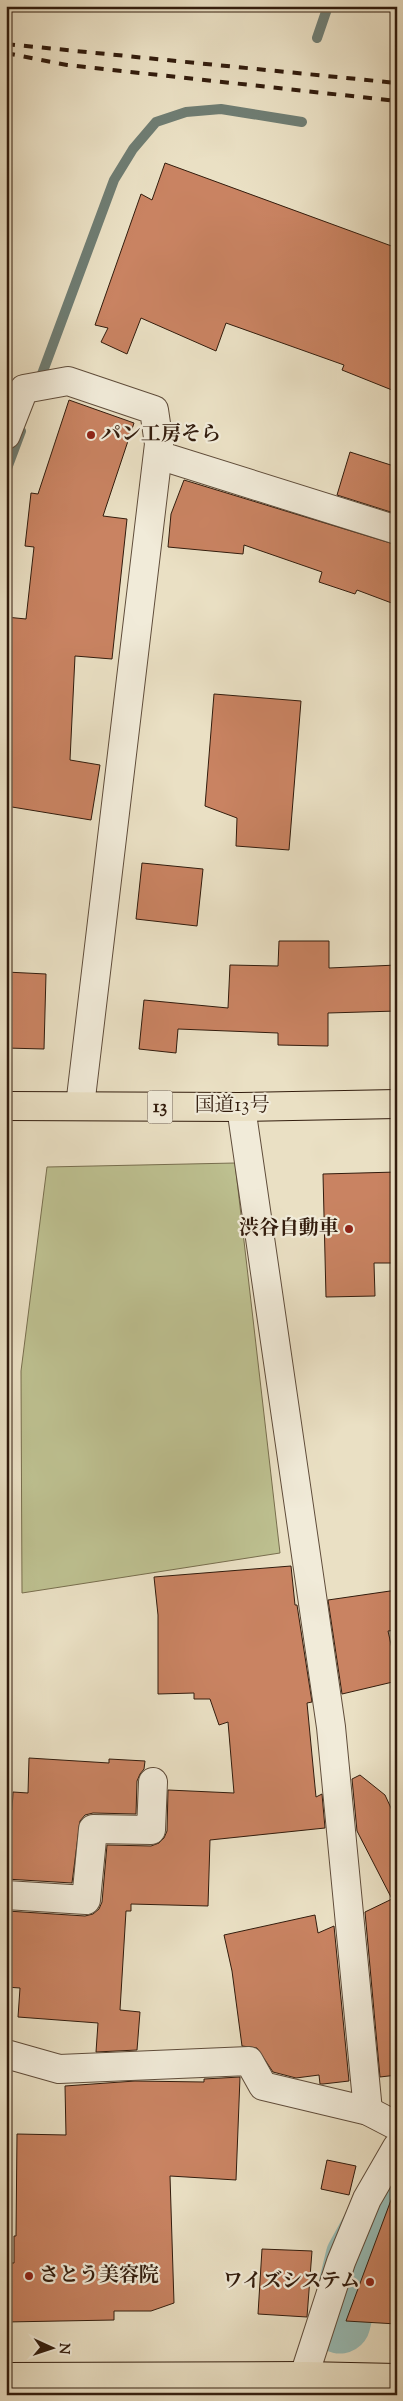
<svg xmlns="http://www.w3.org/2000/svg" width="403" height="2401" viewBox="0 0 403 2401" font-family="'Sorts Mill Goudy','Noto Serif JP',serif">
<rect width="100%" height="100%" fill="#eae0c4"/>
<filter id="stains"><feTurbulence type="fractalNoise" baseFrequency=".004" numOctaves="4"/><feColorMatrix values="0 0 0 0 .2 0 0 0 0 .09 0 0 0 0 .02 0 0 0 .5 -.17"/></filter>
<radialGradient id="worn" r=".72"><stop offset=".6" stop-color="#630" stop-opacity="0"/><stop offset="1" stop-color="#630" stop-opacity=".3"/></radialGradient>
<path fill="#bdc090" stroke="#786e4e" d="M235,1163L280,1553L22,1593L21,1371L47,1167Z"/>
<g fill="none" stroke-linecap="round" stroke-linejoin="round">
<g stroke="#6f7d73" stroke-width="10">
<path d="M317,38L328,6"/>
<path d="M39,382L114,180L133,149L156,122L186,112L221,109L302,122"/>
<path d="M6,471L21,431"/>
</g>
<path stroke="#98bdb7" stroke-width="61" d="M340,2323L356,2257L397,2183"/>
</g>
<g fill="#c98362" stroke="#321c0d">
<path d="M165,163L397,248V392L342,370L344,365L226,323L216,351L141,318L127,354L101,342L108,328L95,325L141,194L152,200Z"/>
<path d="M69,400L134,423L103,516L127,519L112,659L75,656L70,760L100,765L91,820L6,806V617L26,619L34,547L25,546L31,493L38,494Z"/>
<path d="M350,452L397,467V514L337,495Z"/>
<path d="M184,480L397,545V605L357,590L355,594L319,582L322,572L244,545L243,554L168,547L171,514Z"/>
<path d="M214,694L301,701L289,850L236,846L237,818L205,806Z"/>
<path d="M142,863L203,869L197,926L136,919Z"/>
<path d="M279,941H329V968L397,965V1011L328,1013V1046L278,1045V1033L178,1029L176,1053L139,1049L144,1000L228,1008L230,965L278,966Z"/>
<path d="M6,972L46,974L44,1049L6,1048Z"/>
<path d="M397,1172V1263H374L375,1296L326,1297L323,1174Z"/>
<path d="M291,1566L295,1605H297L312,1702L307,1703L316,1797L322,1794L325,1828L210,1840L208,1906L131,1904V1911H126L120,2010L140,2012L137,2050L96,2052L98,2023L18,2017L20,1988L6,1987L7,1911L85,1916L93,1914L99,1909L102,1902L107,1845L151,1846L159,1843L164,1838L167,1831L168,1790L234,1793L228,1722L219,1725L210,1699H194V1693L158,1694V1615L154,1577Z"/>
<path d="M397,1590V1630L388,1631L397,1671V1681L342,1694L328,1600Z"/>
<path d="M29,1758L109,1763V1759L145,1761L144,1769L140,1774L137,1781L136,1814L93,1813L85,1815L80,1821L72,1883L6,1879V1809L12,1810L13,1792L28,1793Z"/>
<path d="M360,1775L385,1795L397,1821V2075L380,2077L365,1912L392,1899L357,1831L352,1779Z"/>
<path d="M315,1915L318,1933L334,1926L349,2081L323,2084H320L319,2075L296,2078L273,2072L257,2048L242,2046L232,1971L224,1935Z"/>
<path d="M240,2077L236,2180L170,2176L174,2303L151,2311H114V2320L6,2322V2263H14V2236H16L17,2134L66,2135L65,2086L135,2081L204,2082V2079Z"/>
<path d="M327,2160L356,2166L349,2195L321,2189Z"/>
<path d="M394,2192L397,2193V2324L346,2321Z"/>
<path d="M262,2249L312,2251L307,2317L258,2314Z"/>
</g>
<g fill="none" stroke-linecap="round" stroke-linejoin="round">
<g stroke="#604d3b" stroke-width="30">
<g id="minor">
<path d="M6,435L24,389L68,381L154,410L159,444L80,1106"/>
<path d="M158,455L397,530"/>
<path d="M241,1107L331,1727L368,2111"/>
<path d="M6,1895L86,1900L93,1829L151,1830L153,1782"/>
<path d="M6,2054L59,2069L249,2061L263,2086L368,2111L397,2126"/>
<path d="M304,2376L341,2262L367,2199L397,2147"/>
</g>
</g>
<g stroke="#321c0d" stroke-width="30">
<path id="major" d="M6,2377L304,2376L397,2378"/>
</g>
<g stroke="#321c0d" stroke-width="30">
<path id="highway" d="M6,1106L241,1107L397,1104"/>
</g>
<use href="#minor" stroke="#f1ebd9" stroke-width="28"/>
<use href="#major" stroke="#eae0c4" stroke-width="28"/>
<use href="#highway" stroke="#eae0c4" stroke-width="28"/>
<g stroke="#321c0d" stroke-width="4" stroke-dasharray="9 9" stroke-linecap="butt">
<path d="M6,44L397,83"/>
<path d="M6,53L67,65L397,101"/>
</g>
</g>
<g fill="#8f2418" stroke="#f1ebd9" stroke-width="2">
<circle cx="91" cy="435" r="5"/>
<circle cx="349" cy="1229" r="5"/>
<circle cx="29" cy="2276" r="5"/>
<circle cx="370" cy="2282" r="5"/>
</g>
<g text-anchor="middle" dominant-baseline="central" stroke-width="4.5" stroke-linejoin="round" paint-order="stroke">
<rect fill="#f1ebd9" stroke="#6b5a4a" stroke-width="1" x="147.5" y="1090.5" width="25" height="33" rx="4"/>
<g font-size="19" font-weight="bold" fill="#321c0d">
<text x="160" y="1107">13</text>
</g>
<g font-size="20" font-weight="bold" fill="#321c0d" stroke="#f1ebd9" text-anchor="start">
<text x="101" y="435">パン工房そら</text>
<text x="339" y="1229" text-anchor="end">渋谷自動車</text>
<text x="39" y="2276">さとう美容院</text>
<text x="360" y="2282" text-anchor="end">ワイズシステム</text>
</g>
<g font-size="20" fill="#321c0d" stroke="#f1ebd9">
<text x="232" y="1106">国道13号</text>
</g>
</g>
<rect width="403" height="2401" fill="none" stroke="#eae0c4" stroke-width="25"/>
<rect x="8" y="8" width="388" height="2386" fill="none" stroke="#321c0d" stroke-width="2.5"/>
<rect x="12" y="12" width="378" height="2376" fill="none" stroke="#321c0d"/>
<g transform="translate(52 2348) rotate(93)" stroke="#f1ebd9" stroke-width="4" paint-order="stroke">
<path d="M0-4L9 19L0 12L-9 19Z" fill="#321c0d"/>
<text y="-8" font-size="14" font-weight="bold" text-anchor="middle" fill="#321c0d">N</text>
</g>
<rect width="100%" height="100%" filter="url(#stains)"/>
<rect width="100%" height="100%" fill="url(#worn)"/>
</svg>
